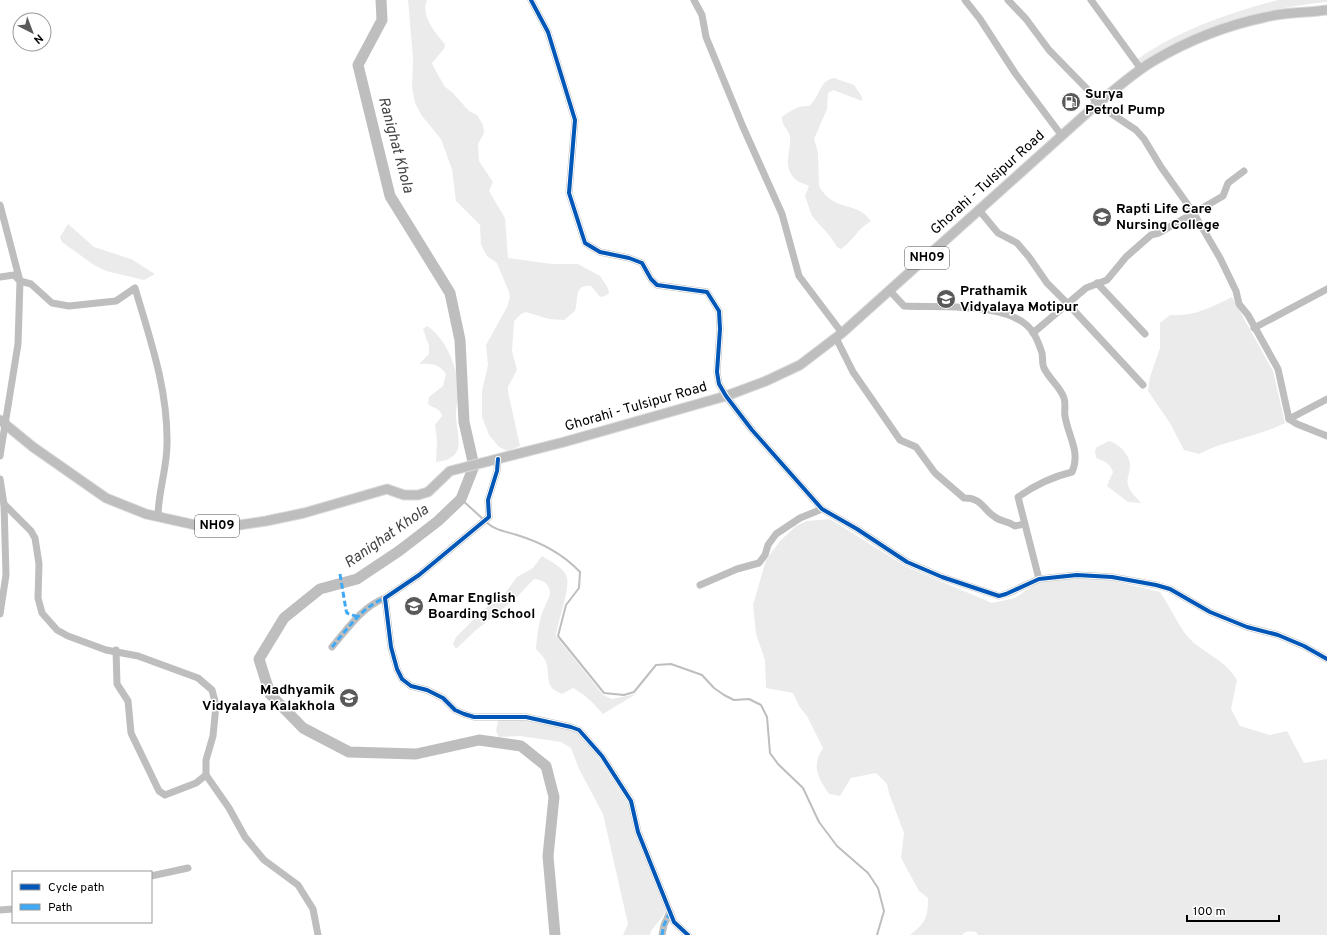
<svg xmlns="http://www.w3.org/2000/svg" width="1327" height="935" viewBox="0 0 1327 935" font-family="Overpass,sans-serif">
<rect width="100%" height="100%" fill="#fff"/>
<g fill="#ebebeb">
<path d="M408,0H427C420,15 436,34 445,44L444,49L432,63L433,66L445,87L452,92L469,111L477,115L483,125L484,133L478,144L479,161L493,182L489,191L505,218L508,258L552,264H578L600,276L608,288L609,293L605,296L600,297L591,286C573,284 579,301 575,311L564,320L549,319L526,312L521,314L514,321L512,351L517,370L508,387V392L520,446L508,451L499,447L489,435L482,417V391L488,365L486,345L507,307L510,297L509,292L497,263L487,256L481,245L480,225L456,201L452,169L441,139L422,116L415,103L412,88L413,59Z"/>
<path d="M1278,0H1327V2C1286,6 1242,15 1205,32C1183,42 1163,53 1142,64L1138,59C1179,30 1229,13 1278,0Z"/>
<path d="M834,78L854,85L862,97V101L833,90L828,93L827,109L814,139L818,153L819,186C834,213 856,200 871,221C858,228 853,241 841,249L837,247L829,235L812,216L805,196L809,186C804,183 799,183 795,179C782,166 791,153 790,137C789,129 781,126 782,117C790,111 798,105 809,106C820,98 819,80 834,78Z"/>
<path d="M68,224L94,247L131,259L155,274L144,280L106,271L94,265L62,242L60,237Z"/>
<path d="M1232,297L1273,371L1285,423C1258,437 1226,440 1199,454L1184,450L1170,423L1148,391L1150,377L1160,348V323L1170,315C1193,317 1212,307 1232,297Z"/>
<path d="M427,326C446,338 458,369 459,390C459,398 456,405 456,412C455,435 471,458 436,462L437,441L435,425L442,416C440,407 433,409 428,404L429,397L443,386L446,374C440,364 430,363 419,364L429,354V346L423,329Z"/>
<path d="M1109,441C1118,443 1128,453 1130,463C1131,470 1126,478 1128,485C1129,491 1137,498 1141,503L1128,502L1107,486L1113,472C1110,464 1105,461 1096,458L1095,451L1097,447Z"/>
<path d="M830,519L905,566L992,603L1015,598L1038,582L1063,579H1105L1160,592C1169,605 1175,619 1184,632C1198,652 1224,657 1237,680L1231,709L1240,726L1270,735L1287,731L1304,763L1327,759V935H978L976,932C970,931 966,930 962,935H910C925,923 928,918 928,898L919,891L901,858L904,833L889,793L887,784L876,773L851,778L840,796L829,794C818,777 811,767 823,748L807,716L799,706L793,693L766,688L765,660L756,634L753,605L766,560L780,541L796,526L807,521Z"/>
<path d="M542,556C550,561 562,567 566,575C572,585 557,623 556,636L603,695L612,699L636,694L603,714C593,703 586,695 573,688L562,694C543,686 551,678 546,662C544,657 540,653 536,649C537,635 539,618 545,606C547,600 552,595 549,588C546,581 540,580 534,579L515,599L475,631L456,649L453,644L456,637L463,630L493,601L506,592L517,577L533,568Z"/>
<path d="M501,719L522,720L571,730L578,733L591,747L628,804L635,835L666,912L651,931L650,935H623L628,924L603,814L579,769L571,748L561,742L520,736L499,737L496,731L498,721Z"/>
</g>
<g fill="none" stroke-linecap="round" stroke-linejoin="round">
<g stroke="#bebebe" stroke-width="2">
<path d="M461,499L483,519"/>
<path d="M486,522C496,531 505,531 517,535C540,542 563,554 580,572L579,588L566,605L558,636L604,693L624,695L634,692L656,665L671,664L702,675L714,688L724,695L734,700L749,699L761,705L767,717L770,753L778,764L803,788L819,822L837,846L868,873L878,888L884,911L877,935"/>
</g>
<path stroke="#bebebe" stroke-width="11" d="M381,0L382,20L358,65L390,196L450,293L460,340L464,422L474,466L461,499L438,521L399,551L357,579L320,589L284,618L259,659L270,694L303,728L349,752L416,754L479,740L521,746L546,766L554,797L548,856L555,935"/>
<g stroke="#dbdbdb" stroke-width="11">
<path id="major" d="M0,420L33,447L106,498L146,514L200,526H233L266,521L304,513L387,489L404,495H418L428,492L450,471L564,442L726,396L766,381L800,365L842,333L1097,104C1116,89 1134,72 1155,60C1189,40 1228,25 1266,17C1286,12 1307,13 1327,10"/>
</g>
<g stroke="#bebebe" stroke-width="7">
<path d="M531,0L548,32L575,120L569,193L585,243L600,252L629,258L642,263L651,279L657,285L707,292L719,311L720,329L717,372L719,384L726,396L752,430L822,509L857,529L907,562L942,577L999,596L1006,594L1039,579L1077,575L1112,577L1156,585L1170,589L1210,612L1247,627L1278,635L1304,646L1327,659"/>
<path d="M694,0L702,15L706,37L743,127L782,214L799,276L842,333"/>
<path d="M965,0L980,19L1015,73L1062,136"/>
<path d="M1008,0L1026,19L1049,50L1087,89L1097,104L1136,130L1144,139L1161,167L1193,212L1220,258L1236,291L1239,304L1248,315L1278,369L1289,419L1297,424L1327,436"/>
<path d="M1091,0L1141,69"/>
<path d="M0,205L20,281L18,344L0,456"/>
<path d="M979,210L998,233L1017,243L1029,257L1047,283L1067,303L1143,385"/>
<path d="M0,277L14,275L20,281L31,284L52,303L69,306L116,301L135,288C150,339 168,389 167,444C167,469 158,492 158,517"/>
<path d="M1097,283L1145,334"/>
<path d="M890,291L904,306C937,308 1015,300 1034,334C1037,339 1040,347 1042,353C1043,358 1042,364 1044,368C1049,379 1060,386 1064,398C1066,404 1064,411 1065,416C1068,436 1081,452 1072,472C1051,477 1035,485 1018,497L1039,579"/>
<path d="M1254,328L1327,289"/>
<path d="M1033,333L1086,288L1107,280L1126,257L1151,235L1159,233L1223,196L1228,183L1244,171"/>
<path d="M836,338L853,372L900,440L916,447L935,473L964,498C983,498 982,509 995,517C1001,522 1007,520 1015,526L1024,524"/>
<path d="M1289,419L1327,399"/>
<path d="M498,459L497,471L488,500L489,517L419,575L385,598L391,647L397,669L402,679L411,686L427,690L443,698L455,710L464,714L474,717H526L571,727L579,730L587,739L602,756L631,801L638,832L674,922L688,935"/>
<path d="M0,479L4,504L6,575L0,614"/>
<path d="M4,504L31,531L35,538L39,564L38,598L42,613L57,630L68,636L106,650L138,656L198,678L212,690L216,705L213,736L206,760V775L229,808L245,837L264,860L298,885L313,909L318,935"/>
<path d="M700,585L737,569L759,563L765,555L768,545L776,534L800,518L822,509"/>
<path d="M332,647C348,628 362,607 385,598"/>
<path d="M116,650L117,684L128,701L131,733L159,791L165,795L196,783L206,775"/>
<path d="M151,876L188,868"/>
<path d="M0,910L13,909"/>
<path d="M662,935L664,925L670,912"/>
</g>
<use href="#major" stroke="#bebebe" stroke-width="9"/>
<g stroke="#3fa9f5" stroke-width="3" stroke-dasharray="6 3" stroke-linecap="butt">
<path d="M340,574L346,610L347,613L358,617"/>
<path d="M332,647C348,628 362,607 385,598"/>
<path d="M662,935L664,925L670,912"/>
</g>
<g stroke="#fff" stroke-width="6">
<g id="cycleway">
<path d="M531,0L548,32L575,120L569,193L585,243L600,252L629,258L642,263L651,279L657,285L707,292L719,311L720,329L717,372L719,384L726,396L752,430L822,509L857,529L907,562L942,577L999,596L1006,594L1039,579L1077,575L1112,577L1156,585L1170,589L1210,612L1247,627L1278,635L1304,646L1327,659"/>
<path d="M498,459L497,471L488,500L489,517L419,575L385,598L391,647L397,669L402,679L411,686L427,690L443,698L455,710L464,714L474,717H526L571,727L579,730L587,739L602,756L631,801L638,832L674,922L688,935"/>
</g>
</g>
<use href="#cycleway" stroke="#0057b8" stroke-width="4"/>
</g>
<defs>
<g id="fuel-disc" transform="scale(1)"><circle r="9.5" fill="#595959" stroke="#fff"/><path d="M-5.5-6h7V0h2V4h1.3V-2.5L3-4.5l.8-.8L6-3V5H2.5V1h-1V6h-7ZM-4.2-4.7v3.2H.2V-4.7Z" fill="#fff"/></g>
<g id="university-disc" transform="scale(1)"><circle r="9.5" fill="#595959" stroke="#fff"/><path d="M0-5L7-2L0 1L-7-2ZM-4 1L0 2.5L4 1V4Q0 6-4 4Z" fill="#fff"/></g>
<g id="school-disc" transform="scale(1)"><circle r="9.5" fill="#595959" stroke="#fff"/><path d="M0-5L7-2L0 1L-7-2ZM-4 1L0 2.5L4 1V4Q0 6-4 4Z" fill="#fff"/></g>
</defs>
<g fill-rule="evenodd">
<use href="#fuel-disc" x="1071" y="102"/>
<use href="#university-disc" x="1102" y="217"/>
<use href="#school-disc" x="946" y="299"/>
<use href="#school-disc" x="414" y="606"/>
<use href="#school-disc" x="349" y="698"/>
</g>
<g text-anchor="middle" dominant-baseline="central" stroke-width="3" stroke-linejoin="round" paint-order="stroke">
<g fill="#fff" stroke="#4c4c4c" stroke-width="1">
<rect x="905" y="247" width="44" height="22" rx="3"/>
<rect x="195" y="515" width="44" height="22" rx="3"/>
</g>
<g font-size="13" font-weight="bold" fill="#000">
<text x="927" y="258">NH09</text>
<text x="217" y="526">NH09</text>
</g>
<g font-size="14" font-weight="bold" fill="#000" stroke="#fff" text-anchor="start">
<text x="1085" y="94">Surya<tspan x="1085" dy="16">Petrol Pump</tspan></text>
<text x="1116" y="209">Rapti Life Care<tspan x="1116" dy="16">Nursing College</tspan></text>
<text x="960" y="291">Prathamik<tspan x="960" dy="16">Vidyalaya Motipur</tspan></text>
<text x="428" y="598">Amar English<tspan x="428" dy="16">Boarding School</tspan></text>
<text x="335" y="690" text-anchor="end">Madhyamik<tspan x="335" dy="16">Vidyalaya Kalakhola</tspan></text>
</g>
<g font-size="14" fill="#000" stroke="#fff">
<text transform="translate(988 183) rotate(-42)">Ghorahi - Tulsipur Road</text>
<text transform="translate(636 407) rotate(-16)">Ghorahi - Tulsipur Road</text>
</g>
<g font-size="15" font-style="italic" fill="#434343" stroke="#fff">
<text transform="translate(395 145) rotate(75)">Ranighat Khola</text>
<text transform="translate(387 537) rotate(-35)">Ranighat Khola</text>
</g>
</g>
<rect x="12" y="871" width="140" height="52" fill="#ffffff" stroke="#999999"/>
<rect x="20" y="884" width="20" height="6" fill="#0057b8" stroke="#999999"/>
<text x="48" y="891" font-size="12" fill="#000000">Cycle path</text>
<rect x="20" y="904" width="20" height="6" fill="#3fa9f5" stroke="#999999"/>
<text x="48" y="911" font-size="12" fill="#000000">Path</text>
<g transform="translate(32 32) rotate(138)"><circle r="19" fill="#ffffff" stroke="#999999"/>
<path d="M0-3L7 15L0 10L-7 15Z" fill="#595959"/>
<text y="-6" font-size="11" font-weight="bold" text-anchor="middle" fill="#000000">N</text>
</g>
<path d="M1187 915v6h92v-6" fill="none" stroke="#000000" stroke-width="2"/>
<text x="1193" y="915" font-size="12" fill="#000000" stroke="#ffffff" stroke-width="3" paint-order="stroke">100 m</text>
</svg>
